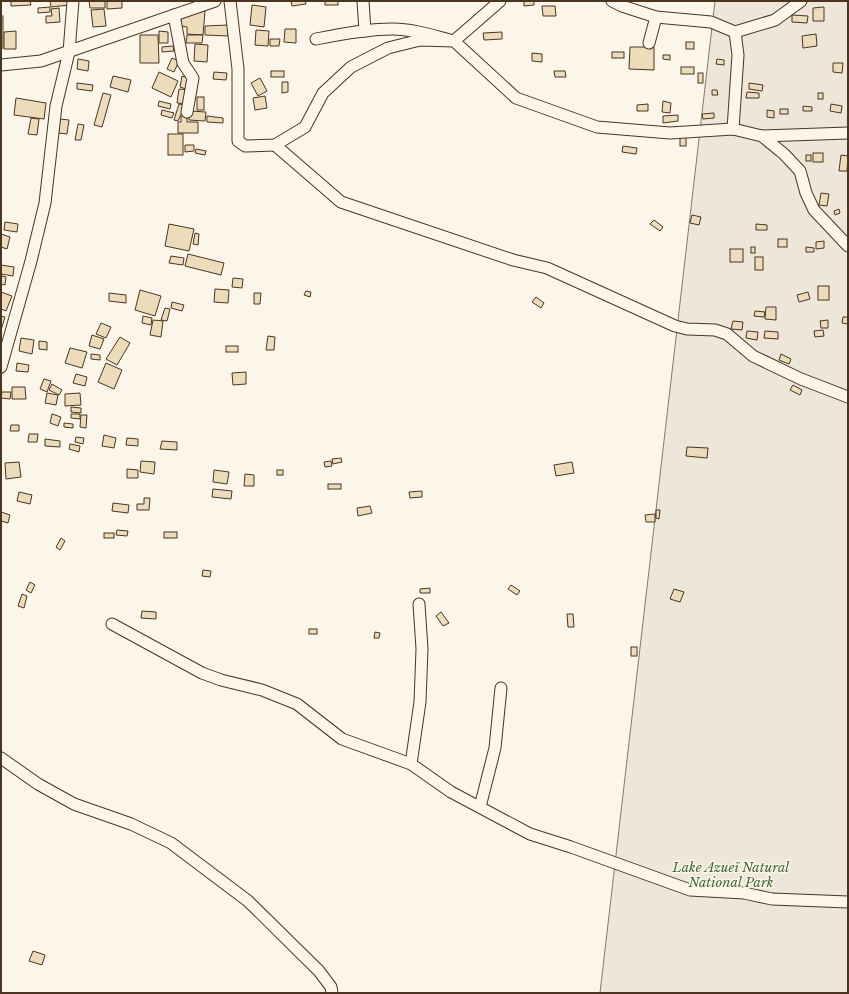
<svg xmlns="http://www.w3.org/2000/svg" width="849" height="994" viewBox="0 0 849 994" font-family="'Libre Baskerville',serif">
<rect width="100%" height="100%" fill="#fbf6e9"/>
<path fill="#ede6d9" stroke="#887966" d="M715,1H848V993H600Z"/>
<g fill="#ecdcbc" stroke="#4a3520">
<path d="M11,1H30L31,5L11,6Z"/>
<path d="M50,1H68L69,5L51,7Z"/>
<path d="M89,1H105V8H90Z"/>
<path d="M107,1H122V8L107,9Z"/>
<path d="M291,1H305L306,4L292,6Z"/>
<rect x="325" y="1" width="13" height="4"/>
<path d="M524,1H534V5L524,6Z"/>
<path d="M252,5L266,7L264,27L250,25Z"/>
<path d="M542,6H555L556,16H543Z"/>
<path d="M50,7V12L38,13V8Z"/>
<path d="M824,7V21H813V8Z"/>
<path d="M59,8L60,22L46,23V16H52L51,9Z"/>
<path d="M104,9L106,26L93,27L91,10Z"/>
<path d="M205,11L203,35L187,34V27L181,26V17Z"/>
<path d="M792,15L808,16L807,23L792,22Z"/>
<rect x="1" y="16" width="2" height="32"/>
<path d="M228,25V36L205,35V26Z"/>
<path d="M285,29H296V43L284,42Z"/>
<path d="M256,30L269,31L268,46L255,45Z"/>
<path d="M16,31V49H4V32Z"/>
<path d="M159,31L168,32V43H159Z"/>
<path d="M502,32V39L484,40L483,33Z"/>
<path d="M816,34L817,46L803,48L802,36Z"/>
<path d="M140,35H158L159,63H140Z"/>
<path d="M187,35H203L202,43H186Z"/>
<path d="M270,39H280L279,46H270Z"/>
<rect x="686" y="42" width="8" height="7"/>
<path d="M195,44L208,45L207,62L194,61Z"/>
<path d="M173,46L174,51L162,52V47Z"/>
<path d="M630,47H654V70L629,69Z"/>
<rect x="612" y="52" width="12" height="6"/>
<path d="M532,53L542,54V62L532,61Z"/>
<path d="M663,55H670V60L663,59Z"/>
<path d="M172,58L179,61L174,72L167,69Z"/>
<path d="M78,59L89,61L88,71L77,69Z"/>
<path d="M717,59L724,60V65L716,64Z"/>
<path d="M833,63H843L842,73L833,72Z"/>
<rect x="681" y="67" width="13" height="7"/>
<rect x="271" y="71" width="13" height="6"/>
<path d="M554,71H565L566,77H555Z"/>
<path d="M159,72L178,81L171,97L152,88Z"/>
<path d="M214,72L227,73L226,80L213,79Z"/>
<rect x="698" y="73" width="5" height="10"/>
<path d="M113,76L131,80L128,92L110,87Z"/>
<path d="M182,76L192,79L189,90L180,87Z"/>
<path d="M260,78L267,91L258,96L251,83Z"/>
<path d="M282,82H288V92L282,93Z"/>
<path d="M77,83L93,85L92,91L77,89Z"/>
<path d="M749,83L763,85L762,91L749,89Z"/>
<path d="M179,89L190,90L188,104L177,103Z"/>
<path d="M712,90H717L718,95H712Z"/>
<path d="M747,92L759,93V98H746Z"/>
<path d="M103,93L111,95L102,127L94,125Z"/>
<rect x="818" y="93" width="5" height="6"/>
<path d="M265,96L267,108L255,110L253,98Z"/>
<rect x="197" y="97" width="7" height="13"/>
<path d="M16,98L46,103L44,119L14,115Z"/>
<path d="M159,101L171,104L170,109L158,106Z"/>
<path d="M663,101L671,103L670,113L662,112Z"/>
<path d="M179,104L185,105L178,121L174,120Z"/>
<path d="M648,104V111H637V105Z"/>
<path d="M831,104L842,106L841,113L830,111Z"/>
<path d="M803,106L812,107V111H803Z"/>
<rect x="780" y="109" width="8" height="5"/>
<path d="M162,110L174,113L172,118L161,115Z"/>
<path d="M767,110L774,111V118L767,117Z"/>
<path d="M190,111L206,112L205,121L189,120Z"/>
<path d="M714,113V118L703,119L702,114Z"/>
<path d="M678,115V121L663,123V116Z"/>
<path d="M181,116L187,117V122H198V133H178V122H181Z"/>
<path d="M207,116L223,118V123L207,122Z"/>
<path d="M31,118L39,119L37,135L28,134Z"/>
<path d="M60,119L69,120L67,134L58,133Z"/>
<path d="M78,124L84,125L81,140H75Z"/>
<rect x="168" y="134" width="15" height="21"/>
<rect x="680" y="137" width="6" height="9"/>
<path d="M185,145H194V151L185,152Z"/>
<path d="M623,146L637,148L636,154L622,152Z"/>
<path d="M196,149L206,151L205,155L195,153Z"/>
<rect x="813" y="153" width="10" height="9"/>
<rect x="806" y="155" width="5" height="6"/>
<path d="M841,155L848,156L847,171H839Z"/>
<path d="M821,193L829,194L827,206L819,205Z"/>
<path d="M839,209L840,213L835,215L834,211Z"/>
<path d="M692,215L701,217L699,225L690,223Z"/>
<path d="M654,220L663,227L660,231L650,224Z"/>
<path d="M5,222L18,224L17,232L4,230Z"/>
<path d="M169,224L194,229L189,251L165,246Z"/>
<path d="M756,224L767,225V230H756Z"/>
<path d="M195,233L199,234L198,245L193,244Z"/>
<path d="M1,234L10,237L7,249L1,247Z"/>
<rect x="778" y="239" width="9" height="8"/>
<path d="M824,241V248L816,249V242Z"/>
<rect x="751" y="247" width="4" height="6"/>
<path d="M806,247L814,248V252H806Z"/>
<rect x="730" y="249" width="13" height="13"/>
<path d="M188,254L224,263L221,275L185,266Z"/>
<path d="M171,256L184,258L183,265L169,263Z"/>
<rect x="755" y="257" width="8" height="13"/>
<path d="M1,265L14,267L13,276L1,274Z"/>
<path d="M1,276L6,277L5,285L1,284Z"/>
<path d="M233,278L243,279L242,288L232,287Z"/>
<rect x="818" y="286" width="11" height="14"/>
<path d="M215,289L229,290L228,303L214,302Z"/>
<path d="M140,290L161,296L155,316L135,310Z"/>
<path d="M306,291L311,292L310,297L304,295Z"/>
<path d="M1,292L12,296L6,311L1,309Z"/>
<path d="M808,292L810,299L799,302L797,295Z"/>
<path d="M109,293L126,295V303L109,301Z"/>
<path d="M254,293H261L260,304H254Z"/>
<path d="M536,297L544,303L541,308L532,302Z"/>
<path d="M172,302L184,305L182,311L171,308Z"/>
<path d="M766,307H776V320L765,319Z"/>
<path d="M165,308L170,309L167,321L161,320Z"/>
<path d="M755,311L765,312L764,317L754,316Z"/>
<path d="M1,316L5,317L1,330Z"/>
<path d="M143,316L152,318L151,325L142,323Z"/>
<path d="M843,317H848V324L842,323Z"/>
<path d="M153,320L163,321L161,337L150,335Z"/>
<path d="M828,320V328H821L820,321Z"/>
<path d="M733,321L743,322L742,330L731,329Z"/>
<path d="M101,323L111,327L106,338L96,334Z"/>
<path d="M823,330L824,336L815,337L814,331Z"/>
<path d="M747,331L758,332L757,340L746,338Z"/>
<path d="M765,331L778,332V339L764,338Z"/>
<path d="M92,335L104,339L100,349L89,346Z"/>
<path d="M268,336L275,337L274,350H266Z"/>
<path d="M120,337L130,343L117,365L106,359Z"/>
<path d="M21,338L34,340L32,354L19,351Z"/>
<path d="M39,341L47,342V350L39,349Z"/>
<rect x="226" y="346" width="12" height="6"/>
<path d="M70,348L87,352L82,368L65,363Z"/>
<path d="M91,354L100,355V360L91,359Z"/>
<path d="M781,354L791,359L789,364L779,360Z"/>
<path d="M17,363L29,365L28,372L16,371Z"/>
<path d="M106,363L122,370L114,389L98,382Z"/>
<path d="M246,372V384L233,385L232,373Z"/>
<path d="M76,374L87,377L85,386L73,383Z"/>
<path d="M44,379L51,381L47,392L40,389Z"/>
<path d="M52,384L62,390L59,395L49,390Z"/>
<path d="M793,385L802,390L800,395L790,390Z"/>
<path d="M12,387H25L26,399H12Z"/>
<path d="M2,392H11L10,399L1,398Z"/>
<path d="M47,393L58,395L56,405L45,403Z"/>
<path d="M80,393L81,405L65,406V394Z"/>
<path d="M71,407L81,408V413L71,412Z"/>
<path d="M52,414L61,417L58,426L50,423Z"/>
<path d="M71,414H80V419L71,418Z"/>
<path d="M81,415H87L86,428L80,427Z"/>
<path d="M64,423L73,424V428L64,427Z"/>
<path d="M11,425H19V431H10Z"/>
<path d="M29,434H38L37,442H28Z"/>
<path d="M104,435L116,438L114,448L102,446Z"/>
<path d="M76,437L84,438L83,444L75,442Z"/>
<path d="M127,438L138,439V446L126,445Z"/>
<path d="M45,439L60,441V447L45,446Z"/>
<path d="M162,441L177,442V450L160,449Z"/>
<path d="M70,444L80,446L79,452L69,449Z"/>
<path d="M687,447L708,448L707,458L686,456Z"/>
<path d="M341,458L342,462L333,464L332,459Z"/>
<path d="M141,461L155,462L154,474L140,472Z"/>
<path d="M331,461L332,466L325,467L324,462Z"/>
<path d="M19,462L21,477L6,479L5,463Z"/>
<path d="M572,462L574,473L556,476L554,465Z"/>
<path d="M127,469L138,470V478H127Z"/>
<path d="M214,470L229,472L227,484L213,482Z"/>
<rect x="277" y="470" width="6" height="5"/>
<path d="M245,474L254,475V486H244Z"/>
<rect x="328" y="484" width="13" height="5"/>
<path d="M213,489L232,491L231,499L212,497Z"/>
<path d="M422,491V497L410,498L409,492Z"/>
<path d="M19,492L32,495L30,504L17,501Z"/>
<path d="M144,498H150L149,510H137V504H144Z"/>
<path d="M113,503L129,505L128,513L112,511Z"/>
<path d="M370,506L372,513L358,516L357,508Z"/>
<path d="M656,510H660L659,519L656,518Z"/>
<path d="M1,512L10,515L8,523L1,521Z"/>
<path d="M655,514V522H646L645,515Z"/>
<path d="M117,530L128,531L127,536L116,535Z"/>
<rect x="164" y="532" width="13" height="6"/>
<rect x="104" y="533" width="10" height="5"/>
<path d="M61,538L65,541L60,550L56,547Z"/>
<path d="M203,570L211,571L210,577L202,576Z"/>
<path d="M30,582L35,585L31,593L26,590Z"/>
<path d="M511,585L520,591L517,595L508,589Z"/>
<path d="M430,588V593H420V589Z"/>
<path d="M674,589L684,592L680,602L670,599Z"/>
<path d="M22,594L27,596L24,608L18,606Z"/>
<path d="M142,611L156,612V619L141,618Z"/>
<path d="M441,612L449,623L443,626L436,616Z"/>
<path d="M567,614H573L574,627H568Z"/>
<rect x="309" y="629" width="8" height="5"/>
<path d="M375,632L380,633L379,638H374Z"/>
<rect x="631" y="647" width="6" height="9"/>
<path d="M33,951L45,955L42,965L29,961Z"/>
</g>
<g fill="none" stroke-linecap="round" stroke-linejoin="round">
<g stroke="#4a3520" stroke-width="13">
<g id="minor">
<path d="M230,1L238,69V141L245,146L275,145L305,127L323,93L351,67L388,48L420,40L454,41L516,98L597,127L670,133L733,129L762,136L784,154L800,171L806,193L814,210L848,246"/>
<path d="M363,1L365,31"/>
<path d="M612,1L622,6L656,17L711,22L735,32L775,20L801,1"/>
<path d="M174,15L183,63L193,78L187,112"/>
<path d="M316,39C341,34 367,29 393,29C413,29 434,36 454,41L500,1"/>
<path d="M649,43L656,17"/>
<path d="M1,65L41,61L215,1"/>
<path d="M733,129L738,55L735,32"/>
<path d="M762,136L848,133"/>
<path d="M275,145L341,202L513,260L547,268L675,326L687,329L715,330L727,334L753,356L801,379L848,397"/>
<path d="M1,367L31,261L45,203L56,106L69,52L73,1"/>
<path d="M112,624L202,673L221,680L262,690L297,704L342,739L411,764L451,792L530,834L571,847L690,890L744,893L772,899L848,902"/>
<path d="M1,758L38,784L74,804L131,824L171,843L248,901L319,971L331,987L332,993"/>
<path d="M411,764L420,702L422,649L419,604"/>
<path d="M480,807L495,748L501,688"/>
</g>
</g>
<use href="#minor" stroke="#fbf6e9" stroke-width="11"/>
</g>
<g text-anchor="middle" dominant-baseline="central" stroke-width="3" stroke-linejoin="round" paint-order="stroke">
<g font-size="13" font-style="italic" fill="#436837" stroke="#fbf6e9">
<text x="731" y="867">Lake Azueï Natural<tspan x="731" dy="15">National Park</tspan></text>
</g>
</g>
<rect width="849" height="994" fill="none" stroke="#4a3520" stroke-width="4"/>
</svg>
